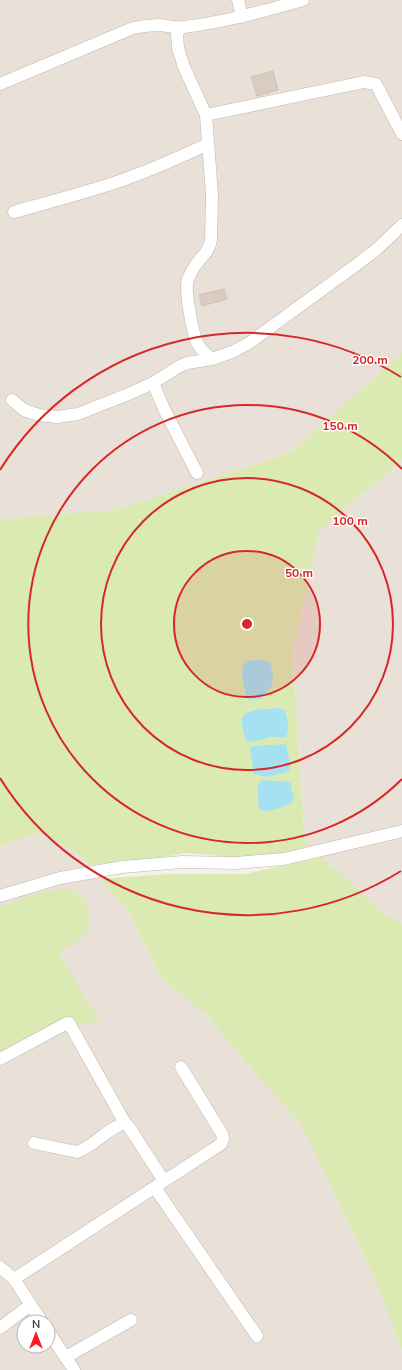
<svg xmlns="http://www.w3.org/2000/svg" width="402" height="1370" viewBox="0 0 402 1370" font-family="'Nunito Sans',sans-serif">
<rect width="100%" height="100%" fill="#f5f0ea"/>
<g fill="#e9e1d8" fill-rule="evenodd">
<path d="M0,0H402V354L290,453L116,510L0,519Z"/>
<path d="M402,460V923L387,916L305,843L292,656L319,531Z"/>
<path d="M39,832L83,857L129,913L162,979L207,1015L243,1059L302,1126L373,1274L402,1350V1370H0V846ZM24,1322H48V1346H24Z"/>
</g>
<g fill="#dbeab2" fill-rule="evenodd">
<path d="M402,353V460L319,531L292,656L305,843L309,846L267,857L238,858L188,853L140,861L89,865L83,857L39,832L0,846V519L116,510L290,453ZM259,660L268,661L271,664C273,685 274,683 261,699L248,700L245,694L242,667ZM277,708L285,738L273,737L251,742L245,739C244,733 241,726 242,719C242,709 268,709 277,708Z"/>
<path d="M321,857L387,916L402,923V1350L373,1274L302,1126L243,1059L207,1015L162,979L129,913L101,879L168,874H245Z"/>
<path d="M72,888L88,903L89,929L72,945L58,952L100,1022L74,1025L0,1066V906L39,893Z"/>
</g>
<g fill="#a6e1f2">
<path d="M259,660L268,661L271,664L273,676L272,686L261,699L248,700C244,692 239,668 245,661Z"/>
<path d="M277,708L285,710C287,719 291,730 285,738L273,737L251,742H248L245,739C244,733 241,726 242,719C242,709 268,709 277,708Z"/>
<path d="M286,744L290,764V769L287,772L266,777L254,774L250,749L252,746Z"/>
<path d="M263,780L290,782L294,799C288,808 271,811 262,811C256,805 259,802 258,795C257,789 257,784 263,780Z"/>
</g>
<g fill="#daccc2" stroke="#d2c0b2">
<path d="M273,71L278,90L257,96L251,77Z"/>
<path d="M224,289L227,299L202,306L199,295Z"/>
</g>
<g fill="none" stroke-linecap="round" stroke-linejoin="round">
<g stroke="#c1b6ac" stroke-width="13">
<g id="minor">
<path d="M238,0L242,17"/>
<path d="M180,28L177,34L178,48L184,67L206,115L212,195L211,240C209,253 201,256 195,266C192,270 190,275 188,279C184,289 193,337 199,346C202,351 207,355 212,359L232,352L249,343L356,265L377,249L402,225"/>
<path d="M0,84L133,28C142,26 150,25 160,25C168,26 176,28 184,27C225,22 264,11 303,0"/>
<path d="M206,115L364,82L376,84L402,134"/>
<path d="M14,212C46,203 79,194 111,184C144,173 176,159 208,144"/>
<path d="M153,383L165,411L197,473"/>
<path d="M12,400L24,410L39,415L57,417L78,414L131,393L153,383L178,367L187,363L212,359"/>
<path d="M0,896L60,878L122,867L182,862L236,863L284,859L402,831"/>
<path d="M0,1059L67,1023H69L125,1123"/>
<path d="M34,1143L77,1152C95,1146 107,1128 125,1123L129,1127L164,1181"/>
<path d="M155,1188L257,1336"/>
<path d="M0,1267L14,1279L42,1322"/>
<path d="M14,1279L221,1144L223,1139L222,1134L181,1067"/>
<path d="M0,1328L30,1305"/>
<path d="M48,1331L74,1370"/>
<path d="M66,1357L131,1320"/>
</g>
</g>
<use href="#minor" stroke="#fff" stroke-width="12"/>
</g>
<circle cx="247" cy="624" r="73" fill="#d62828" fill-opacity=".12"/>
<g fill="none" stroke="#d62828" stroke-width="2">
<circle cx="247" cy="624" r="73"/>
<circle cx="247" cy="624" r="146"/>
<path d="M402 779A219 219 0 1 1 402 469"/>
<path d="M401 871A291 291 0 0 1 0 778M0 470A291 291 0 0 1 401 377"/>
</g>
<circle cx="247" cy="624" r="6" fill="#d62828" stroke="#fff" stroke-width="2"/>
<g font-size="12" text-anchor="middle" font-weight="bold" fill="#d62828" stroke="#fff" stroke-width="3" stroke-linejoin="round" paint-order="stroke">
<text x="370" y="364">200 m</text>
<text x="340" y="430">150 m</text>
<text x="350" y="525">100 m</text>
<text x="299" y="577">50 m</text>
</g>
<g transform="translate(36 1334)"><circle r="19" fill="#ffffff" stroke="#b6b2af"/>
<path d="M0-3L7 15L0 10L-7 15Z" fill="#fd191f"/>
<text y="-6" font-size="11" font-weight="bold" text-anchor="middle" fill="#493f38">N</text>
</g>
</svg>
